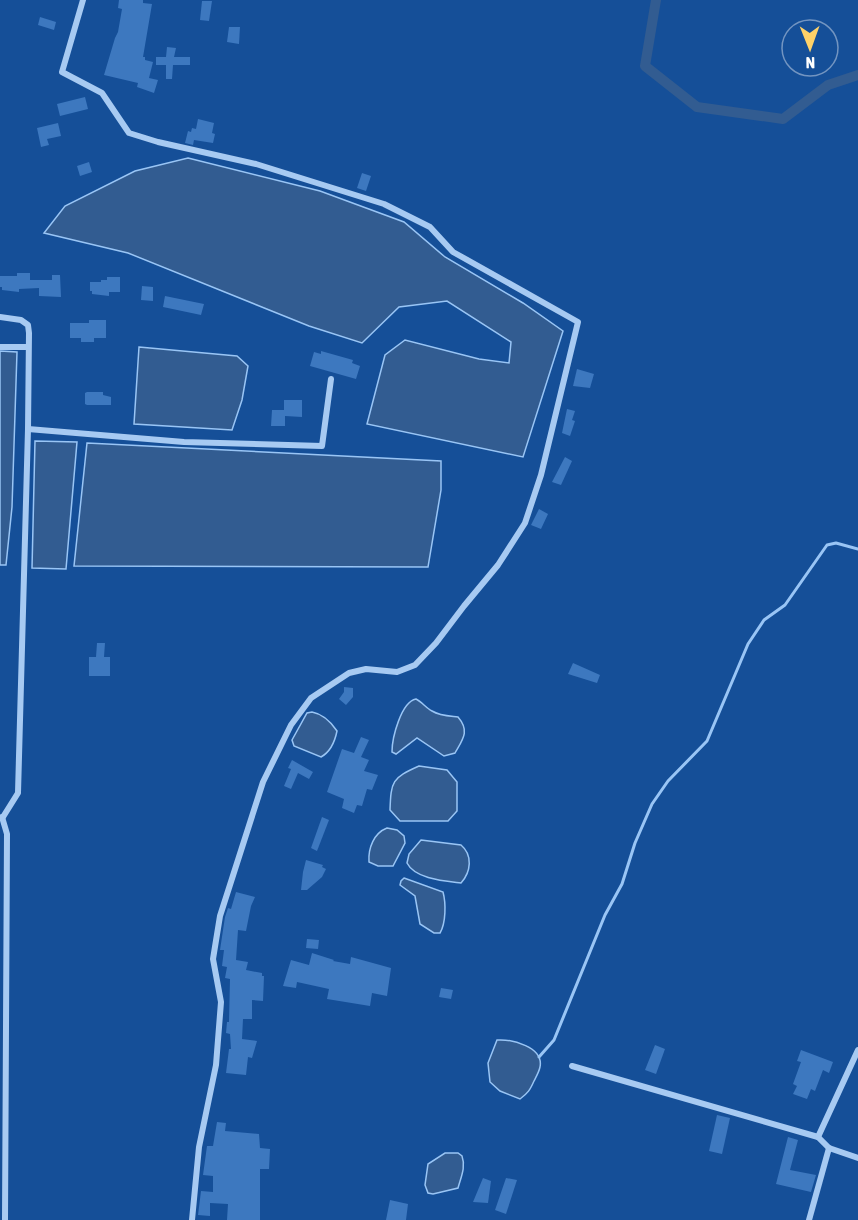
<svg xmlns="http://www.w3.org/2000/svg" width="858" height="1220" viewBox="0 0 858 1220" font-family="'Asap Condensed',sans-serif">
<rect width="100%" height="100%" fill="#154f98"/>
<g fill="#325c91" stroke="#99c5f5" stroke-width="1.5">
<path d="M188,158L320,191L404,222L445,257L523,303L563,331L523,457L367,424L385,355L405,340L479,359L509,363L511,342L447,301L399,307L362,343L309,326L128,253L44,233L65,206L135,171Z"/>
<path d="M139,347L237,356L248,366L242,400L232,430L134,424Z"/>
<path d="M0,351L17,352L12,507L6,565H0Z"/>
<path d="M35,441L77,442L66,569L32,568Z"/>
<path d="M87,443L441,461V490L428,567L74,566Z"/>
<path d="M416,699C422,702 426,708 432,711C440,716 449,716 458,717C470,731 463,739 455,753L444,756L417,738L396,754L392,752C392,738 401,702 416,699Z"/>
<path d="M312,712C323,714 331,722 337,731C335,741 330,752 321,757L294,746L292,740L307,713Z"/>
<path d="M419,766L447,770L457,782V811L448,821H400L390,810C391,781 392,778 419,766Z"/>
<path d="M387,828L397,830L404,836L405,843L393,866H378L369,862C368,848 374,833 387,828Z"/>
<path d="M421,840L461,845C473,855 471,872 461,883C445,881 415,879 407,863L409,854Z"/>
<path d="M404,878L443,892C446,903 446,923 440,933H434L420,924L415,896L400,885L401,881Z"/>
<path d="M497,1040C512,1039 544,1047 540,1067C539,1072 536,1077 534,1081C530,1090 528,1093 520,1099L500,1091L490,1082L488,1063Z"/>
<path d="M445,1153H458L462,1156C466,1167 461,1177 458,1188L433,1194L428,1193L425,1185L428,1164Z"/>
</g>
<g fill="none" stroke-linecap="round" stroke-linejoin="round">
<path stroke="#99c5f5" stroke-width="3" d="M539,1057L554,1040L605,915L622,884L635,843L652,804L668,781L707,741L748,644L764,620L785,605L827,545L836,543L858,549"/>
<path stroke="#325c91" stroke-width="10" d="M656,0L645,66L697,107L783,119L828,85L858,75"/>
</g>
<g fill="#3d78bf">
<path d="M119,0H143V3L152,4L143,57H145V60L153,62L149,78L158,80L154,93L137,87L138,83L104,75L115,38L118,32L122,9L118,8Z"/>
<path d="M202,1H212L209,21L200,20Z"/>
<path d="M40,17L56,22L54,30L38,25Z"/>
<path d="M229,27H240L239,44L227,42Z"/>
<path d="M167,47L176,48L174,57H190V65H173L172,79H166V65H156V57H166Z"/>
<path d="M85,97L88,109L60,116L57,104Z"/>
<path d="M198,119L214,123L212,133L215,134L213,143L194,140L193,145L185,143L188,131L191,132L192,128L196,129Z"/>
<path d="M58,123L61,136L47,139L49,145L41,147L37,128Z"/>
<path d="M89,162L92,172L80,176L77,166Z"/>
<path d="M362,173L371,176L366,191L357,188Z"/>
<path d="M17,273H30V280H52V275H60L61,297L39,296V288L19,289V292L2,290V287H0V276H17Z"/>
<path d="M107,277H120V292H109V296L92,294V291H90V282H101V280H107Z"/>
<path d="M142,286L153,287V301L141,300Z"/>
<path d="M165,296L204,304L201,315L163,307Z"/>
<path d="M89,320H106V338H94V342H81V338H70V323H89Z"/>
<path d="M321,351L353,360L352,363L360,366L356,379L310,366L314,352L321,354Z"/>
<path d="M577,369L594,374L590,388L573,386Z"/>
<path d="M87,392H103V395L111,397V405H87L85,404V393Z"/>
<path d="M284,400H302V417L285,416V426H271L272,410H284Z"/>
<path d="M567,409L575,411L572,420L575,421L570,436L562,433Z"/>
<path d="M565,457L572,461L561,485L552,482Z"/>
<path d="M539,509L548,514L541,529L531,525Z"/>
<path d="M97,643H105L104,657H110V676H89V657H96Z"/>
<path d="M573,663L600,675L597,683L568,674Z"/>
<path d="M344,687L353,688V697L346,705L339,699L344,692Z"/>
<path d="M361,737L369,740L361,757L369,760L364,771L378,775L372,790L367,789L362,806L357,805L354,813L342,808L344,799L327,792L342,749L354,753Z"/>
<path d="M292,760L313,772L309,779L298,773L291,789L284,786L291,769L288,768Z"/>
<path d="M322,817L329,820L317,851L311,848Z"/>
<path d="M306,860L323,865L322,867L326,869L322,877L307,890H301L303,872Z"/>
<path d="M236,892L255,897L251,906L246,931L238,930L236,960L248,962L246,970L262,973V976H264L263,1001L252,1000V1019H243L242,1039L257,1041L252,1058L248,1057L246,1075L226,1073L229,1049H231L230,1034L226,1033L227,1022H229L230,979L225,978L227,967L222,966L224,950H220L225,917L228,908L231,909Z"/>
<path d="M307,939L319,940L318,949L306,948Z"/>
<path d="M312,953L334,960L333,961L350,964L351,957L391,968L387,996L372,993L370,1006L327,999L329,989L297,982L296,988L283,986L291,960L309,965Z"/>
<path d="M441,988L453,990L451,999L439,997Z"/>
<path d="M655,1045L665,1049L656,1074L645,1070Z"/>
<path d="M801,1050L833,1062L829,1073L823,1070L815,1091L811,1089L807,1099L793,1094L797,1086L793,1084L801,1062L797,1061Z"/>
<path d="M717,1115L730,1118L722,1154L709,1151Z"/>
<path d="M217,1122L226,1123L225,1131L259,1134L260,1148L270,1149L269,1169H260V1220H227L228,1204L210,1203V1216L198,1215L201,1191L213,1192V1176L203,1175L207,1146H213Z"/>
<path d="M788,1137L798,1140L790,1170L816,1175L811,1192L776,1184Z"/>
<path d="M483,1178L491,1181L488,1203L473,1202Z"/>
<path d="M506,1178L517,1180L506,1214L495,1210Z"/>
<path d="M390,1200L408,1204L406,1220H386Z"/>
</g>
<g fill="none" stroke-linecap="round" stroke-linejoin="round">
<g stroke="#a7caf2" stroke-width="6">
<path d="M83,0L62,72L102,93L129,133L158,142L256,164L384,204L430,227L453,252L578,322L541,475L525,523L498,565L464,606L436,643L415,665L397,672L366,669L349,673L311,698L291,725L263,782L220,916L213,959L221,1002L216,1065L199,1147L192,1220"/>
<path d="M0,317L21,320L28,325L29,333L28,429L18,793L3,817"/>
<path d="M0,347H28"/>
<path d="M28,429L184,442L322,446L331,379"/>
<path d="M2,817L7,834L5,1220"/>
<path d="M572,1066L818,1137L829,1148L858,1158"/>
<path d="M818,1137L858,1050"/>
<path d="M809,1220L829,1148"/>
</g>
</g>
<g transform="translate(810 48) rotate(179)"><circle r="28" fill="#154f98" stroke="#7395c1" stroke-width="1.5"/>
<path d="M0-4.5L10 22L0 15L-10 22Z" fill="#ffd268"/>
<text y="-9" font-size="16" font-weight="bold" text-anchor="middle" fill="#ffffff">N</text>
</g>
</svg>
